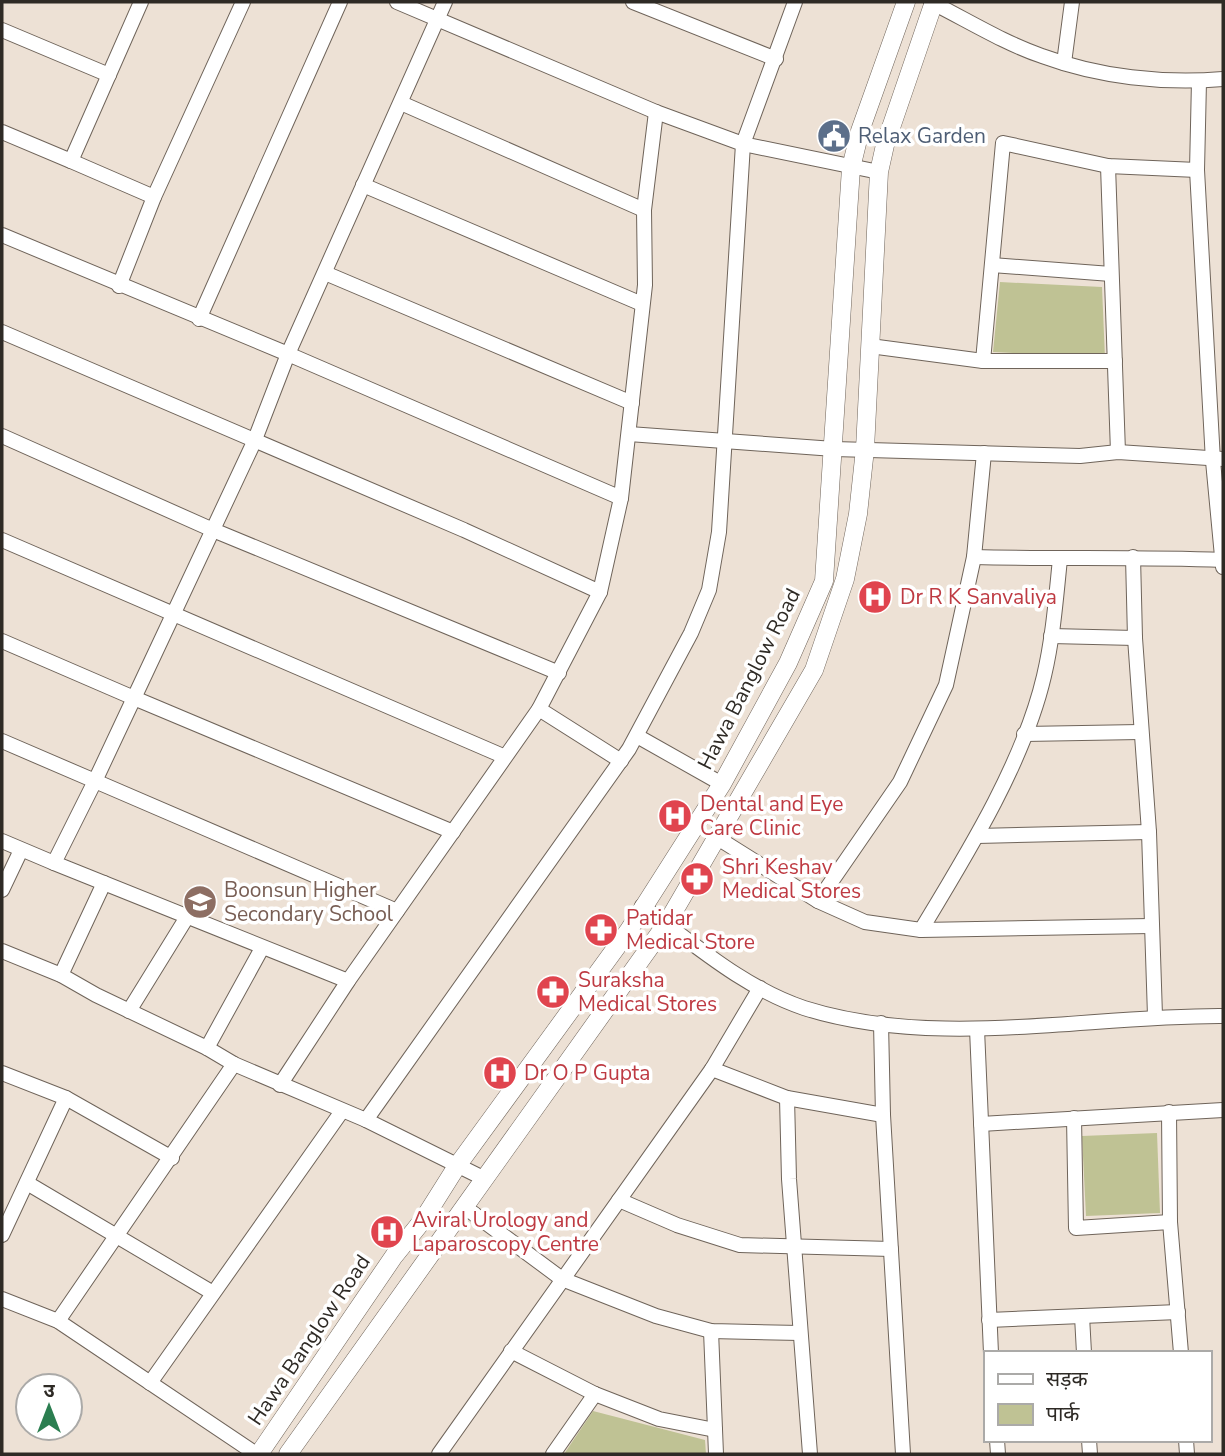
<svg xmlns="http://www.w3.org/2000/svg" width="1225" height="1456" viewBox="0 0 1225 1456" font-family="'Nunito Sans','Noto Sans Devanagari',sans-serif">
<rect width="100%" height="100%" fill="#ede1d5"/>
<g fill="#bfc294">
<path d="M1000,282L1102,287L1105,358L993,352Z"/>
<path d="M1157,1133L1160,1213L1086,1216L1082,1136Z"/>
<path d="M593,1411L705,1440L706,1454H564Z"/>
</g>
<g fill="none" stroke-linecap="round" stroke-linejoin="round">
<g stroke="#6f645a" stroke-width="16">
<g id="minor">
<path d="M633,2L776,59"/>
<path d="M795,2L743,144L879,172"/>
<path d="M931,2C967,20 1004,43 1042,56C1099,77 1163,84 1223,79"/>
<path d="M2,30L109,75"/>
<path d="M1064,63L1072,2"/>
<path d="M1199,81L1197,170L1213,461L1223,567"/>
<path d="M401,103L644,210"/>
<path d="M2,132L71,161L141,2"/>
<path d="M71,161L154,197"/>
<path d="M1108,166L1118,452"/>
<path d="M363,185L642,304"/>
<path d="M2,235L288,354L445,2"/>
<path d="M992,265L1111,274"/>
<path d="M325,273L632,403"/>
<path d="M119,286L154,197L243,2"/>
<path d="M199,319L340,2"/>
<path d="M2,332L464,530L600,592"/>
<path d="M870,346L983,361H1115"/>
<path d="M983,361L1003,143L1108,166L1197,170"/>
<path d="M629,434L834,449L1080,456L1118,452L1223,459"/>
<path d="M2,436L213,530L559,673"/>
<path d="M2,540L503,756"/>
<path d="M974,557C1057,559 1140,557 1223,560"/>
<path d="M1133,557L1135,638L1149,832L1155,1016"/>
<path d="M1051,636L1135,638"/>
<path d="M2,641L134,698L254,442L288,354L621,498L645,285L644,210L656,112"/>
<path d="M539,709L621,761"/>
<path d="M1024,734L1140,732"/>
<path d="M637,736L722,784"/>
<path d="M2,741L95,781L134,698L453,832"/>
<path d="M977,836L1149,832"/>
<path d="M716,837L818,901L865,922L921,930L1151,926"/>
<path d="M2,841L54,863"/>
<path d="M2,890L21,850"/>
<path d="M818,901L900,782L946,685L974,557L984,453"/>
<path d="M642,906C693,943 744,988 804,1008C936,1050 1088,1015 1223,1016"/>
<path d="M921,930C967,854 1024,762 1044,676C1053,638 1056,598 1060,559"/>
<path d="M2,951L61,975L96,995L207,1048L234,1064L366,1120L485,1179"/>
<path d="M61,975L104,883"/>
<path d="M348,981L54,863L95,781L397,911"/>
<path d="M129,1011L187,917"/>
<path d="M881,1023L883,1115L903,1454"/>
<path d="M977,1029L991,1353"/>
<path d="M207,1048L262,948"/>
<path d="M712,1069L787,1098L883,1115"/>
<path d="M2,1073L66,1098L172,1158"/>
<path d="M280,1085L348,981L539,709L600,592L621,498"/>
<path d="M787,1098L789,1179L810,1454"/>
<path d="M1169,1112L1170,1222L1181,1353"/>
<path d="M1074,1118L1076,1228L1170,1222"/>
<path d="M366,1120L629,749L691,633L709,590L719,532L743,144L656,112L397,2"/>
<path d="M981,1124L1223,1110"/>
<path d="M27,1183L213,1293"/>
<path d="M619,1200L677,1225L740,1245L891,1249"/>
<path d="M466,1208L562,1279L656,1316L711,1331L800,1333"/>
<path d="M2,1235L66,1098"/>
<path d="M2,1299L58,1321L256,1454"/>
<path d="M1082,1316L1084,1353"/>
<path d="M989,1320L1178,1312"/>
<path d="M58,1321L234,1064"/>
<path d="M711,1331L716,1454"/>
<path d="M511,1351L595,1394L659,1419L715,1430"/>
<path d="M150,1383L342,1111"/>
<path d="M997,1440L998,1454"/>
<path d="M1089,1440L1090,1454"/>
<path d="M1186,1440L1187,1454"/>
<path d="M439,1454L712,1069L760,988"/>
<path d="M553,1454L595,1394"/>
</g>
</g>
<g stroke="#6f645a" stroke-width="19">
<g id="tertiary">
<path d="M259,1454L394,1256L423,1220L457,1166L629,930L722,784L788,663L824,581L851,168L860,131L906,2"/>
<path d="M288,1454L667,923L814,670L845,579L858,514L865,449L879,172L885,145L934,2"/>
</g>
</g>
<use href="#minor" stroke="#fff" stroke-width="14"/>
<use href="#tertiary" stroke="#fff" stroke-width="18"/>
</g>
<defs>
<g id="civic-disc" transform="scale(1.75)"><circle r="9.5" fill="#5c6f8a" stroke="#fff"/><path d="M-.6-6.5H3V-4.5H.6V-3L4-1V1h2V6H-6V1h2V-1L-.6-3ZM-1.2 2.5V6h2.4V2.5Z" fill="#fff"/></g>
<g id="hospital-disc" transform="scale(1.75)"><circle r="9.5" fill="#e0444e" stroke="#fff"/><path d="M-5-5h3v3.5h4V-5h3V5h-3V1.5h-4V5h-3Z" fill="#fff"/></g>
<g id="pharmacy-disc" transform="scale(1.75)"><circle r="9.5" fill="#e0444e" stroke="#fff"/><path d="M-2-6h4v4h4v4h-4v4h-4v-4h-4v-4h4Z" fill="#fff"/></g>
<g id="school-disc" transform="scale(1.75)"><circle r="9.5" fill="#8d6e63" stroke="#fff"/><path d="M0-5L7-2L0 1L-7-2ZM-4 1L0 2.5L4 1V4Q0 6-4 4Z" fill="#fff"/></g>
</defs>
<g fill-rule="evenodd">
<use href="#civic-disc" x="834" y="136"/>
<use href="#hospital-disc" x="875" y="597"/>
<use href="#hospital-disc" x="675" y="816"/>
<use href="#pharmacy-disc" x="697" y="879"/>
<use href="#school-disc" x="200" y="902"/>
<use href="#pharmacy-disc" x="601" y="930"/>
<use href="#pharmacy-disc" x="553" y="992"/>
<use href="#hospital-disc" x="500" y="1073"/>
<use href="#hospital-disc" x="387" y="1232"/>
</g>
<g text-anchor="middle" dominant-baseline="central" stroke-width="7" stroke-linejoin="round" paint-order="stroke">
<g font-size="21" fill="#4e5e75" stroke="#fff" text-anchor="start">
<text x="858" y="136">Relax Garden</text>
</g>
<g font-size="21" fill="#be3a42" stroke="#fff" text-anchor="start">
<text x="900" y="597">Dr R K Sanvaliya</text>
<text x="700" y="804">Dental and Eye<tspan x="700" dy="24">Care Clinic</tspan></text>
<text x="722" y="867">Shri Keshav<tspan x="722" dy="24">Medical Stores</tspan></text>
<text x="626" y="918">Patidar<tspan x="626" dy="24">Medical Store</tspan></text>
<text x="578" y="980">Suraksha<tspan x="578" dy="24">Medical Stores</tspan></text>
<text x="524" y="1073">Dr O P Gupta</text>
<text x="412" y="1220">Aviral Urology and<tspan x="412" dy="24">Laparoscopy Centre</tspan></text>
</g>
<g font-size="21" fill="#2e2a25" stroke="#fff">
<text transform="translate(749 679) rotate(-63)">Hawa Banglow Road</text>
<text transform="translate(309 1340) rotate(-56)">Hawa Banglow Road</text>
</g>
<g font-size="21" fill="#785e54" stroke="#fff" text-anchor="start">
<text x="224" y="890">Boonsun Higher<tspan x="224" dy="24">Secondary School</tspan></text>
</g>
</g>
<rect width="1225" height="1456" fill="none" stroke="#2e2a25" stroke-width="7"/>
<rect x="984" y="1351" width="228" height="91" fill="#ffffff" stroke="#abaaa8" stroke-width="2"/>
<rect x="998" y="1374" width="35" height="10" fill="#ffffff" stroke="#abaaa8" stroke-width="2"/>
<text x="1046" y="1386" font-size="21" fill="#2e2a25">सड़क</text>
<rect x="998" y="1404" width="35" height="21" fill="#bfc294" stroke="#abaaa8" stroke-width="2"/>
<text x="1046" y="1421" font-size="21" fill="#2e2a25">पार्क</text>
<g transform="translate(49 1407)"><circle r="33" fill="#ffffff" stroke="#abaaa8" stroke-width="2"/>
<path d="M0-5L12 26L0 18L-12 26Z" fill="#2b7e50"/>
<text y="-10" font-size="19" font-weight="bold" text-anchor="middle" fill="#2e2a25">उ</text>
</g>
</svg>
